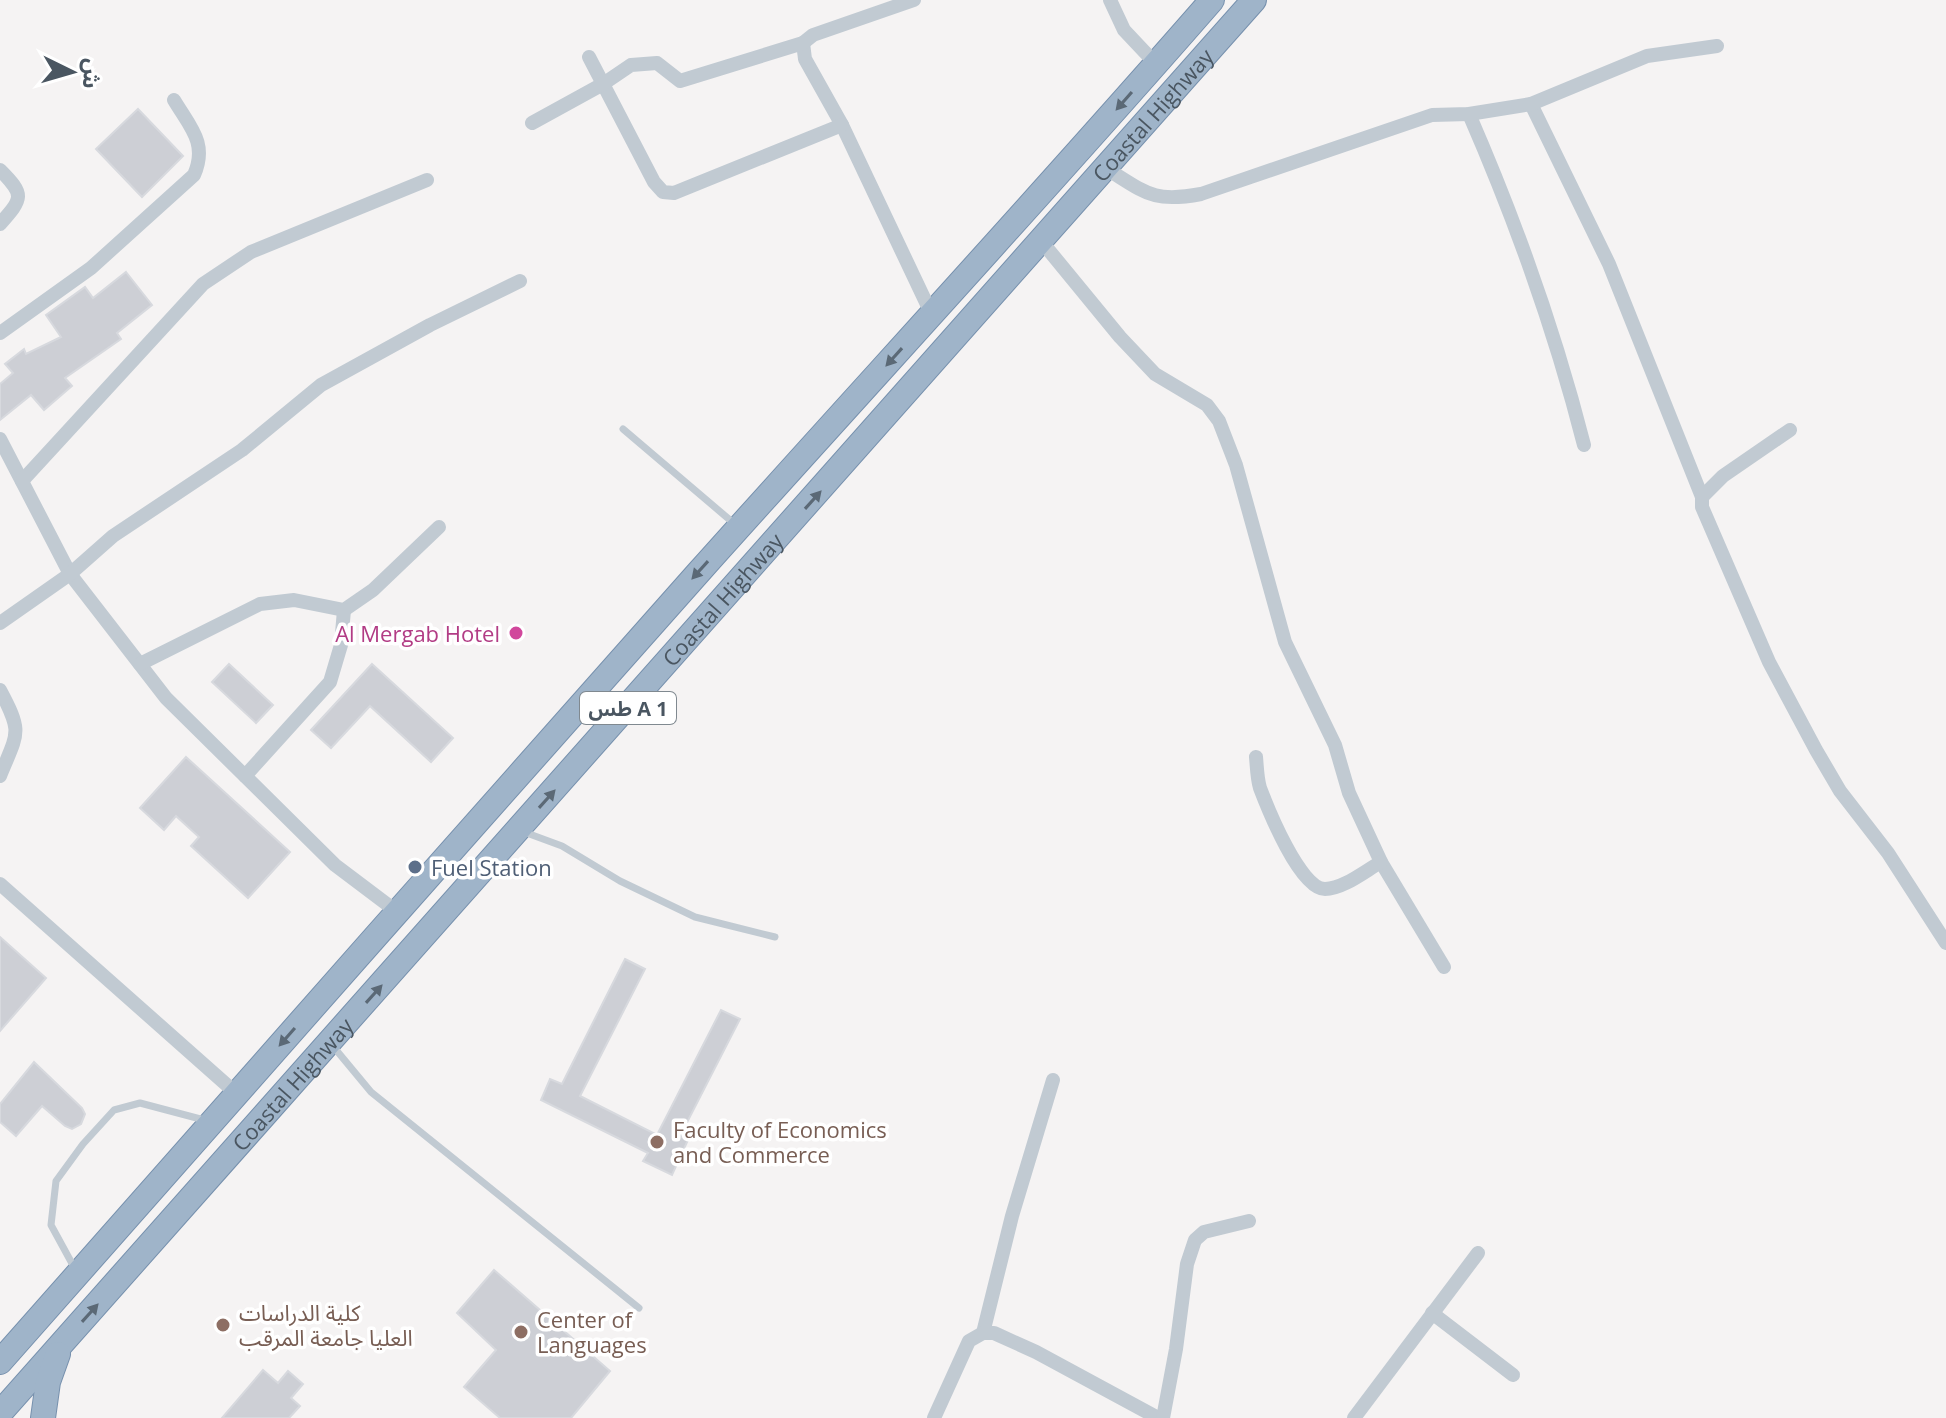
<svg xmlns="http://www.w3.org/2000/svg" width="1946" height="1418" viewBox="0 0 1946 1418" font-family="'Open Sans','Noto Sans Arabic',sans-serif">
<rect width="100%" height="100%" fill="#f5f3f3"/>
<g fill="#cdcfd5" stroke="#d7d9de" stroke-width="2">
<path d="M138,109L183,156L142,197L96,149Z"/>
<path d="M126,272L152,305L117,333L121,339L65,378L72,386L44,410L31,395L0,420V384L13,373L5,364L24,349L26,354L61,337L46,315L85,287L93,298Z"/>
<path d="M229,664L273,705L256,723L212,682Z"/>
<path d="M372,664L453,738L431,762L370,706L331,748L311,730Z"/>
<path d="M186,757L290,852L248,898L191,846L199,837L176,816L164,830L140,808Z"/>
<path d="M0,937L46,978L0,1031Z"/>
<path d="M625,959L645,969L580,1096L657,1135L721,1010L740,1019L680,1136L688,1140L672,1175L643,1161L648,1153L541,1100L550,1079L562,1084Z"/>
<path d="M34,1062L82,1108L85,1114L81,1124L72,1129L65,1126L42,1106L16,1136L0,1122V1104Z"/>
<path d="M494,1270L610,1371L571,1418H500L464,1387L496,1350L457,1313Z"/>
<path d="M263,1370L278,1383L288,1371L303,1384L291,1398L300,1406L289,1418H222Z"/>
</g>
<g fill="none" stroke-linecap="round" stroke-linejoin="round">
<g stroke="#7690ad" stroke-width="26">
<g id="trunk">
<path d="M0,1362C233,1099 464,835 698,573C869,382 1043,194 1212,0"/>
<path id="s1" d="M0,1413L1254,0"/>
<path d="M43,1418L48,1382L58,1354"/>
</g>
</g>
<g stroke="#c1cad2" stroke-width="7">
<path d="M623,429L737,526"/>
<path d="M524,832L562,846L620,881L695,917L775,937"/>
<path d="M332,1045L371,1092L639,1308"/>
<path d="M75,1269L51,1225L56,1181L83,1144L114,1110L140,1103L208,1121"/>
</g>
<g stroke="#c1cad2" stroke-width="14">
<path d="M1110,0L1124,30L1156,64"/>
<path d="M803,43L805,59L842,125L932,315"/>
<path d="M589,57L654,182L663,192L674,193L842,125"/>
<path d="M1531,104L1609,264L1702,497"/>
<path d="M1469,114C1516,222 1555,331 1584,445"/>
<path d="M532,123L603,84L631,65L657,63L680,81L803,43L813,35L914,0"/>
<path d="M1107,169C1146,193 1153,203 1201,194L1432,115L1469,114L1531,104L1647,56L1717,46"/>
<path d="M0,170C25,195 23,198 0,224"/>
<path d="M1042,242L1120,337L1155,374L1207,405L1219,421L1236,465L1285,642L1335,745L1349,793L1381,862L1444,967"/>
<path d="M0,333L91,268L194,175C208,143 190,127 174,100"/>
<path d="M1790,430L1723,476L1702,497V507L1769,662L1816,750L1840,791L1888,853L1946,943"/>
<path d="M0,439L70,574L166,698L335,865L396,911"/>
<path d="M22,481L203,284L251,252L427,180"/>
<path d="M0,623L70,574L113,536L242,450L321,385L430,325L520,281"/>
<path d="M140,664L260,604L294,600L344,610L373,590L439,527"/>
<path d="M0,690C23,733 18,732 0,776"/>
<path d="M1256,757C1257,767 1257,778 1260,788C1268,809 1300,889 1325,889C1343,889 1365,871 1381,862"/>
<path d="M245,776L330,682L341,645L344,610"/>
<path d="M0,884L237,1094"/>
<path d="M1432,1313L1513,1375"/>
<path d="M983,1333L1012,1216L1053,1080"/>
<path d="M934,1418L969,1341L983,1333H994L1036,1352L1158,1418"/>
<path d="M1163,1418L1176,1349L1187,1264L1195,1240L1204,1232L1249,1221"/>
<path d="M1354,1418L1478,1253"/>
</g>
<use href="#trunk" stroke="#9fb4c9" stroke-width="24"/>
</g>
<defs><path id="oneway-solid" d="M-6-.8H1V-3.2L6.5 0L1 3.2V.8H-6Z" transform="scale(2)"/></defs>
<g fill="#5b6976">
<use href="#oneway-solid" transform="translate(1124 101) rotate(131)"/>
<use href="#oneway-solid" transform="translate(894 357) rotate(132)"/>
<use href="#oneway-solid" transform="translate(813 500) rotate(-48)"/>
<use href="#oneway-solid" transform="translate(700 570) rotate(132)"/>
<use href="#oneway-solid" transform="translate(547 799) rotate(-48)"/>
<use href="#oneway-solid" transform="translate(374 994) rotate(-48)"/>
<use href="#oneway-solid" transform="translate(287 1037) rotate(131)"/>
<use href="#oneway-solid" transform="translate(90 1313) rotate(-48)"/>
</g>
<circle fill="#d1479c" stroke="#fff" stroke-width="3" cx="516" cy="633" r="8"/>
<circle fill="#5c6f8a" stroke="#fff" stroke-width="3" cx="415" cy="867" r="8"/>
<g fill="#8d6e63" stroke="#fff" stroke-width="3">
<circle cx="657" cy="1142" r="8"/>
<circle cx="223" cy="1325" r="8"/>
<circle cx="521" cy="1332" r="8"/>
</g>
<g text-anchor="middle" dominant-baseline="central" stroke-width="7" stroke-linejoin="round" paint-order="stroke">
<rect fill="#fff" stroke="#808990" stroke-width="2" x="580" y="692" width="96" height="32" rx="6"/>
<g font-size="20" font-weight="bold" fill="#4a5661">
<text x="628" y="708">طس A 1</text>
</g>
<g font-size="22" fill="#4a5661" stroke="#fff">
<text stroke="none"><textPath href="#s1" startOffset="1736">Coastal Highway</textPath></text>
<text stroke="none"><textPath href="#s1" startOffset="1088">Coastal Highway</textPath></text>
<text stroke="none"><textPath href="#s1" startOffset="440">Coastal Highway</textPath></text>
</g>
<g font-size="22" fill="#b23c85" stroke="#fff" text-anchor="end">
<text x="500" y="633">Al Mergab Hotel</text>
</g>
<g font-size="22" fill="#4e5e75" stroke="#fff" text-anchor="start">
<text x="431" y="867">Fuel Station</text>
</g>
<g font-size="22" fill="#785e54" stroke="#fff" text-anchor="start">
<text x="673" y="1129">Faculty of Economics<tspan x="673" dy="25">and Commerce</tspan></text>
<text x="239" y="1312">كلية الدراسات<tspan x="239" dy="25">العليا جامعة المرقب</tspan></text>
<text x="537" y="1319">Center of<tspan x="537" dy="25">Languages</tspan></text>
</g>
</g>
<g transform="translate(72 72) rotate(95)" stroke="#ffffff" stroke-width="6" paint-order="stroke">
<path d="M0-6L14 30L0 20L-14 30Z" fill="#4a5661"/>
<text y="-12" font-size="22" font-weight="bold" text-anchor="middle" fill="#4a5661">ش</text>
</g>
</svg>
